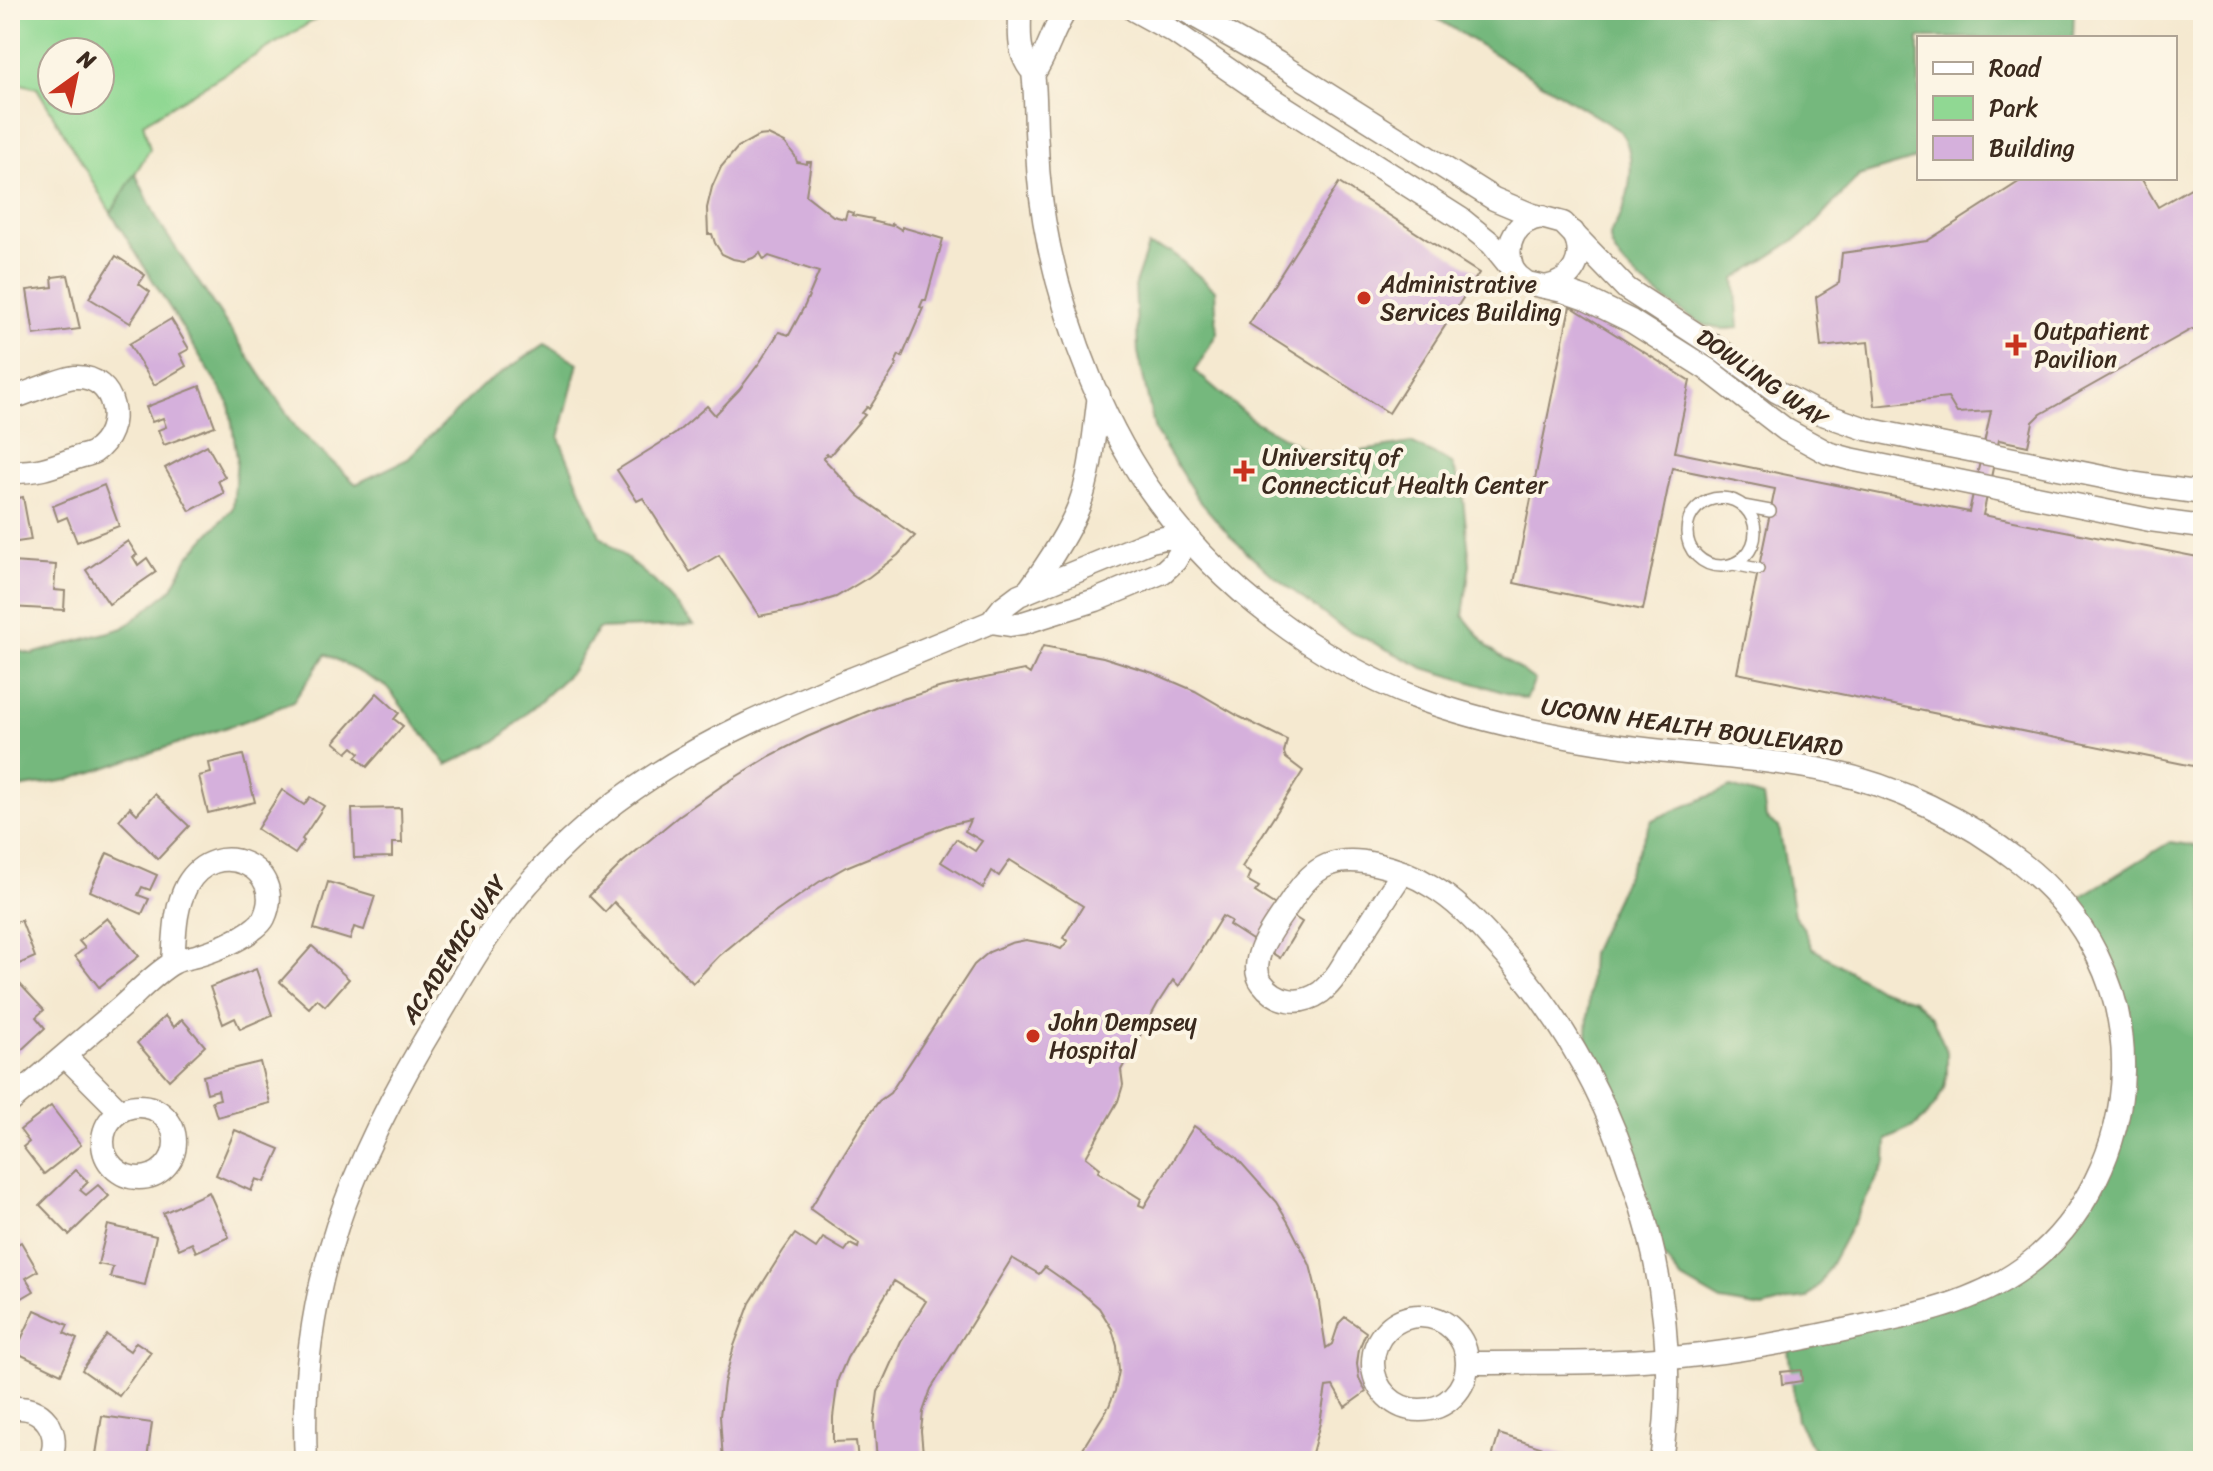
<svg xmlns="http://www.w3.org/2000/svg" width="2213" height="1471" viewBox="0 0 2213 1471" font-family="Sriracha,sans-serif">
<rect width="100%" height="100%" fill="#fcf5e5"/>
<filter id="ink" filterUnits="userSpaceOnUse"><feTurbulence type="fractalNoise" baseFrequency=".0125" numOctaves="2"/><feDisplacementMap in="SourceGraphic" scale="16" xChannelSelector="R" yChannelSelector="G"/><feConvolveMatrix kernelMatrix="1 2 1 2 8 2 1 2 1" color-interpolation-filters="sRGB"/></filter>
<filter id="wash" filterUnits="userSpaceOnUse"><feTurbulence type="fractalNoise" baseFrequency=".006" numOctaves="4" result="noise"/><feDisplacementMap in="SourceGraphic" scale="32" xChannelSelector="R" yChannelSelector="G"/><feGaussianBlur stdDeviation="1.8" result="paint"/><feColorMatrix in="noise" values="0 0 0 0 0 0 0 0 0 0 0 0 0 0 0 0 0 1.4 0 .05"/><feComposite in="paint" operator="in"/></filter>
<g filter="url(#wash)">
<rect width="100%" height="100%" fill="#f5e9d0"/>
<path fill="#90d893" stroke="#668158" stroke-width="2" fill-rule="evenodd" d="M10,10H331L143,123L150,149L111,213L37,88L10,81ZM52,52H100V100H52Z"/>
<g fill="#74b87d" stroke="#58714e" stroke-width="2">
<path d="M1423,10H2074L2073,38H1919V158L1859,176L1807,232L1735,279L1739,328C1728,329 1718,330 1708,326C1684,316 1608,265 1610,236C1611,229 1618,221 1621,214C1631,190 1637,153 1620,131Z"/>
<path d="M135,173L159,223L297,429L356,484L408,459L482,386L545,344L578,363L559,438L600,536L655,582L694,625L598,629L572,671L498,740L447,765L387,687L326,654L293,702L245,721L69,780L10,789V649L32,654L123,628L171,590L188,557L233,508L237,458L229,403L111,213Z"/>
<path d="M1148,246L1171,252L1215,290L1217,333L1195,371L1251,419L1311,453L1357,452L1411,443L1452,463L1462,490L1470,564L1463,616L1488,647L1535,680L1526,699L1424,668L1338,625L1271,574L1231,537L1198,499L1155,431L1138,352L1135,284Z"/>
<path d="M1731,787L1763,797L1766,818L1779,827L1794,915L1804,929L1812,948L1879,989L1913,1000L1932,1017L1947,1052V1073L1944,1088L1937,1102L1927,1115L1915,1126L1887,1140L1886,1162L1820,1284L1807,1298L1792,1300L1762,1308L1721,1301L1681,1278L1662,1255L1597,1085L1587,1036L1591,953L1652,820Z"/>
<path d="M2170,842L2203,847V1461H1821L1797,1421L1787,1341L1969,1297L2039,1258L2093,1189L2127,1043L2071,911L2082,896Z"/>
</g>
<g id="blocks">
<g fill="#d5b0dc">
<path d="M768,135L785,143L795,156L797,162L807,164V162H811L806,195L833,216L845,219L847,211L853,213L852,215L873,219L872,221L892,226V224L902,230V227L943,239L926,300H923L920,307L923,308L902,357L899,355L895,363L897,364L869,409L867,407L862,413L865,415L830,455L827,454L823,458L859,496L915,536L898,555L869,577L836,597L802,608L759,616L719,555L690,572L643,498L637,501L617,470L675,434L707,406L715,415L739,390L760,362L779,332L789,335L805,305L819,272L769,256L764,260L760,253L753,258L744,261L733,259L722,254L715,243L712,234H708L707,208L712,187L721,167L738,147L758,136Z"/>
<path d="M2025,178H2141L2158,207L2203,181V331L2192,329L2041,414L2033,422L2028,446L1999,440L1983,515L2203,558V768L1737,673L1775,489L1672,468L1643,610L1514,583L1570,306L1690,381L1675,452L1969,512L1991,411L1957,413L1948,398L1875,406L1868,342L1821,347L1816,297L1839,283L1842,253L1927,241Z"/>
<path d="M1339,183L1479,273L1389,413L1249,324Z"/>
<path d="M116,256L145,275L139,284L150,292L130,323L89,298Z"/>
<path d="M68,275L80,329L34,335L27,290L53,287L52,277Z"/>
<path d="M171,319L189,349L180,354L186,366L154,385L129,344Z"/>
<path d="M200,386L215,426L164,445L158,430L166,427L163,418L152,422L146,407Z"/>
<path d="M207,445L225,477L218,481L224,493L190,511L165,468Z"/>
<path d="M104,485L119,526L77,542L67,517L58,521L53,506Z"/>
<path d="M23,497L31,540L10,543V500Z"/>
<path d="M128,541L137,555L133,557L138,565L147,558L156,572L109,604L86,570Z"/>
<path d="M11,562L56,565L54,590L65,591L64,610L10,607Z"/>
<path d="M1043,646L1103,657L1153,673L1195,691L1240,717L1287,740L1284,753L1286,758L1303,771L1242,867L1250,873L1247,880L1259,887L1255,892L1302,922L1280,958L1229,925L1231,921L1222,916L1179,986L1173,980L1158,1003L1121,1070L1123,1085L1118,1101L1086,1157L1100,1168L1098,1172L1141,1199L1139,1205L1144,1207L1194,1126L1236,1157L1276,1202L1288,1222L1310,1265L1318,1296L1326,1348L1332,1344L1339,1323L1345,1317L1366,1332L1359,1349L1357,1364L1359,1378L1366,1392L1345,1407L1333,1386L1326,1387L1320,1423L1310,1461H1075L1109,1406L1115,1391L1119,1371L1117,1346L1112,1329L1099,1308L1081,1292L1045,1267L1039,1274L1012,1258L931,1389L923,1412L921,1431L923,1454L925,1461H877L874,1423L878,1392L901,1341L926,1301L894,1281L847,1358L838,1379L833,1417V1442L856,1441L858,1461H723L720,1416L724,1383L734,1346L750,1303L783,1251L795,1234L816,1248L823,1238L845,1251L850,1244L858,1248L859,1244L810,1209L862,1124L879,1101L890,1093L974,965L989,952L1011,943L1026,940L1048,944L1061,949L1068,941L1063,938L1083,906L1010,860L999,876L992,871L983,888L941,862L956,839L975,851L982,841L965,831L970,820L948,825L846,867L819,882L753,928L719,956L693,983L614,902L605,912L589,896L623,862L680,815L723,785L770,756L807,737L883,705L942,687L1024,670L1030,674Z"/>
<path d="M377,693L399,713L394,719L403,726L367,767L356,757L360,753L353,747L347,753L334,742Z"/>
<path d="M243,755L255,802L208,813L199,776L211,773L209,763Z"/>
<path d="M282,790L304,805L310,797L324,806L302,839L304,841L295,854L257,829Z"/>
<path d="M155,794L189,826L158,859L119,820L130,807L137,814Z"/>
<path d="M401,808L402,843H392V857L354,858L352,809Z"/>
<path d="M107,853L157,875L150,890L142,887L138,895L149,899L142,914L90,891Z"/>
<path d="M328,882L375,896L364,930L354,927L350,940L314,929Z"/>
<path d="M107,918L139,956L99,987L75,956L85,948L79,941Z"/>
<path d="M21,920L35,957L10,968V924Z"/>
<path d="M312,946L349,979L325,1006L317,999L309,1008L280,982Z"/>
<path d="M256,969L272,1015L240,1029L235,1018L223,1024L210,987Z"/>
<path d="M19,983L44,1010L36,1017L45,1028L17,1054L10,1046V992Z"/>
<path d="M165,1016L174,1027L182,1019L205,1046L169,1080L137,1043Z"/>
<path d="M260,1062L270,1103L217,1117L212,1101L220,1099L218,1090L207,1093L203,1076Z"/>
<path d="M51,1106L81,1145L44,1174L23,1147L29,1142L20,1130Z"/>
<path d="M235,1130L280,1149L265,1182L256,1179L251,1191L216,1175Z"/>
<path d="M76,1170L88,1182L80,1190L86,1195L98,1185L109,1196L69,1235L40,1205Z"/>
<path d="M209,1192L229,1237L196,1252L192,1243L179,1249L163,1213Z"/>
<path d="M108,1225L156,1236L145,1285L110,1277L113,1267L98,1264Z"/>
<path d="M21,1242L38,1271L26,1278L34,1291L10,1305V1248Z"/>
<path d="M35,1310L68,1325L64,1333L77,1339L61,1374L15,1352Z"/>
<path d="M107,1335L130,1351L136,1342L151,1352L119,1396L82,1370Z"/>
<path d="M1801,1370L1802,1381L1782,1384L1781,1372Z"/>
<path d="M102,1416L152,1423L147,1459L135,1457V1461H95Z"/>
<path d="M1499,1434L1581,1460V1461H1491Z"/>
</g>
</g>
</g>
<g filter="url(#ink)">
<use href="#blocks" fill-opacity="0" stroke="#988a77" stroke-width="2"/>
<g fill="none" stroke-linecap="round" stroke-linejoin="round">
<g stroke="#988a77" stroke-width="14">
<g id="lane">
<circle cx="1721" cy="532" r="34"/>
<path d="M1743,506L1770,511"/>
<path d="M1733,564L1758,569"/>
</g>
</g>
<g stroke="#988a77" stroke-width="25">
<g id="street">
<path d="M1020,10C1020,26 1018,46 1025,60C1034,79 1032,61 1034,82C1036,103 1035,125 1037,146C1038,180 1042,213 1049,246C1068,333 1105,430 1158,501C1222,589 1316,659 1417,698C1476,720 1539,733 1601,743C1676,755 1753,756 1828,771C1898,786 1965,819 2021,863C2085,913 2125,988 2123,1071C2121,1145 2085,1223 2023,1268C1975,1303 1916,1315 1858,1327C1799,1340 1731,1353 1670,1358C1603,1364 1535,1362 1468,1363"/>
<path d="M1134,10L1174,32L1258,90L1461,219L1492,244L1518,276L1527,283L1563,291L1586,299L1631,321L1707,369L1786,430L1828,453L1850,459L2150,520L2203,527"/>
<path d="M1184,10L1278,63L1494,199L1530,214L1563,223L1627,289L1719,349L1776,391L1814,411L1866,429L2137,484L2203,493"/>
<path d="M1034,73C1048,53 1052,30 1066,10"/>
<path d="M1512,267C1504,243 1516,220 1542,217"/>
<path d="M1545,287C1573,282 1587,257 1573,232"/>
<path d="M10,399C25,394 62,378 75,377C117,375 127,430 94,452C89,455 81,456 76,458C49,468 39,472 10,472"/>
<path d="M1028,591C1047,565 1067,536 1079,506C1092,471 1094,432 1099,395"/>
<path d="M1403,872C1386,897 1370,923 1353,948C1344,963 1335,981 1321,992C1301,1006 1277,1003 1262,983C1244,959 1280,919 1293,898C1314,865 1337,855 1375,864C1394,868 1414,875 1431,886C1455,900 1475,921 1494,942C1558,1010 1604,1093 1633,1181C1664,1271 1675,1367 1661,1461"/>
<path d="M65,1056L120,1111"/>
<path d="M10,1102C47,1070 84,1039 121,1007C137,993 155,973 173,963C179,959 189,958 196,956C216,950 234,943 251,931C257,926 261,924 264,918C288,868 216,834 187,885C174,909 175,937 173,963"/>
<circle cx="139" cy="1142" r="36"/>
<circle cx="1420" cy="1363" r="47"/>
<path d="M10,1409C42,1402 64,1433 49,1461"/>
<path d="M306,1461C297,1288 353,1157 441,1013C468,968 494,922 529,883C564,842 606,807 652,777C714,736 778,709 846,681C895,662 943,642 991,622L1010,625L1023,623L1096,600L1163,572L1175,561L1189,538H1164L1151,541L1019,595L1003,607L991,622"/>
</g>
</g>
<use href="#lane" stroke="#fff" stroke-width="11"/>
<use href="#street" stroke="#fff" stroke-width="22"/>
</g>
</g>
<g fill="#c8321e" stroke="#fcf5e5" stroke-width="3">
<circle cx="1364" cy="298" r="8"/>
<path d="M2012 333h8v8h8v8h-8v8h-8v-8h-8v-8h8z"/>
<path d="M1240 459h8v8h8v8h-8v8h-8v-8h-8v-8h8z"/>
<circle cx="1033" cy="1036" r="8"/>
</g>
<g text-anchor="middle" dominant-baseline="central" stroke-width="8" stroke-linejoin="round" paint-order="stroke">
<g font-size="24" fill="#3b2a1e" stroke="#fcf5e5" text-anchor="start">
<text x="1380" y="284">Administrative<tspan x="1380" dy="28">Services Building</tspan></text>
<text x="2034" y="331">Outpatient<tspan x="2034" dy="28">Pavilion</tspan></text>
<text x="1262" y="457">University of<tspan x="1262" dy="28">Connecticut Health Center</tspan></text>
<text x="1049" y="1022">John Dempsey<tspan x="1049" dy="28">Hospital</tspan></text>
</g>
<g font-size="24" fill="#3b2a1e" stroke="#fcf5e5">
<text transform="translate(1762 378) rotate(35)">DOWLING WAY</text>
<text transform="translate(1692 727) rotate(8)">UCONN HEALTH BOULEVARD</text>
<text transform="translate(454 949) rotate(-57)">ACADEMIC WAY</text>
</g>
</g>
<rect width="2213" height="1471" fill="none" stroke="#fcf5e5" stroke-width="40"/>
<rect x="1917" y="36" width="260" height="144" fill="#fcf5e5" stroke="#afa495" stroke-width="2"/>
<rect x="1933" y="62" width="40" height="12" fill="#ffffff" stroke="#afa495" stroke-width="2"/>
<text x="1989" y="76" font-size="24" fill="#3b2a1e">Road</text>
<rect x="1933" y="96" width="40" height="24" fill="#90d893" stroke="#afa495" stroke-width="2"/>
<text x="1989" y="116" font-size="24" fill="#3b2a1e">Park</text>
<rect x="1933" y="136" width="40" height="24" fill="#d5b0dc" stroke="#afa495" stroke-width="2"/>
<text x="1989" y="156" font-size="24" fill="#3b2a1e">Building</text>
<g transform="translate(76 76) rotate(33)"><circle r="38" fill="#fcf5e5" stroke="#afa495" stroke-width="2"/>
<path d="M0-6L14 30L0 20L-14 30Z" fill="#c8321e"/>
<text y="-12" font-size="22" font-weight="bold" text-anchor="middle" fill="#3b2a1e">N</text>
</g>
</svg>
